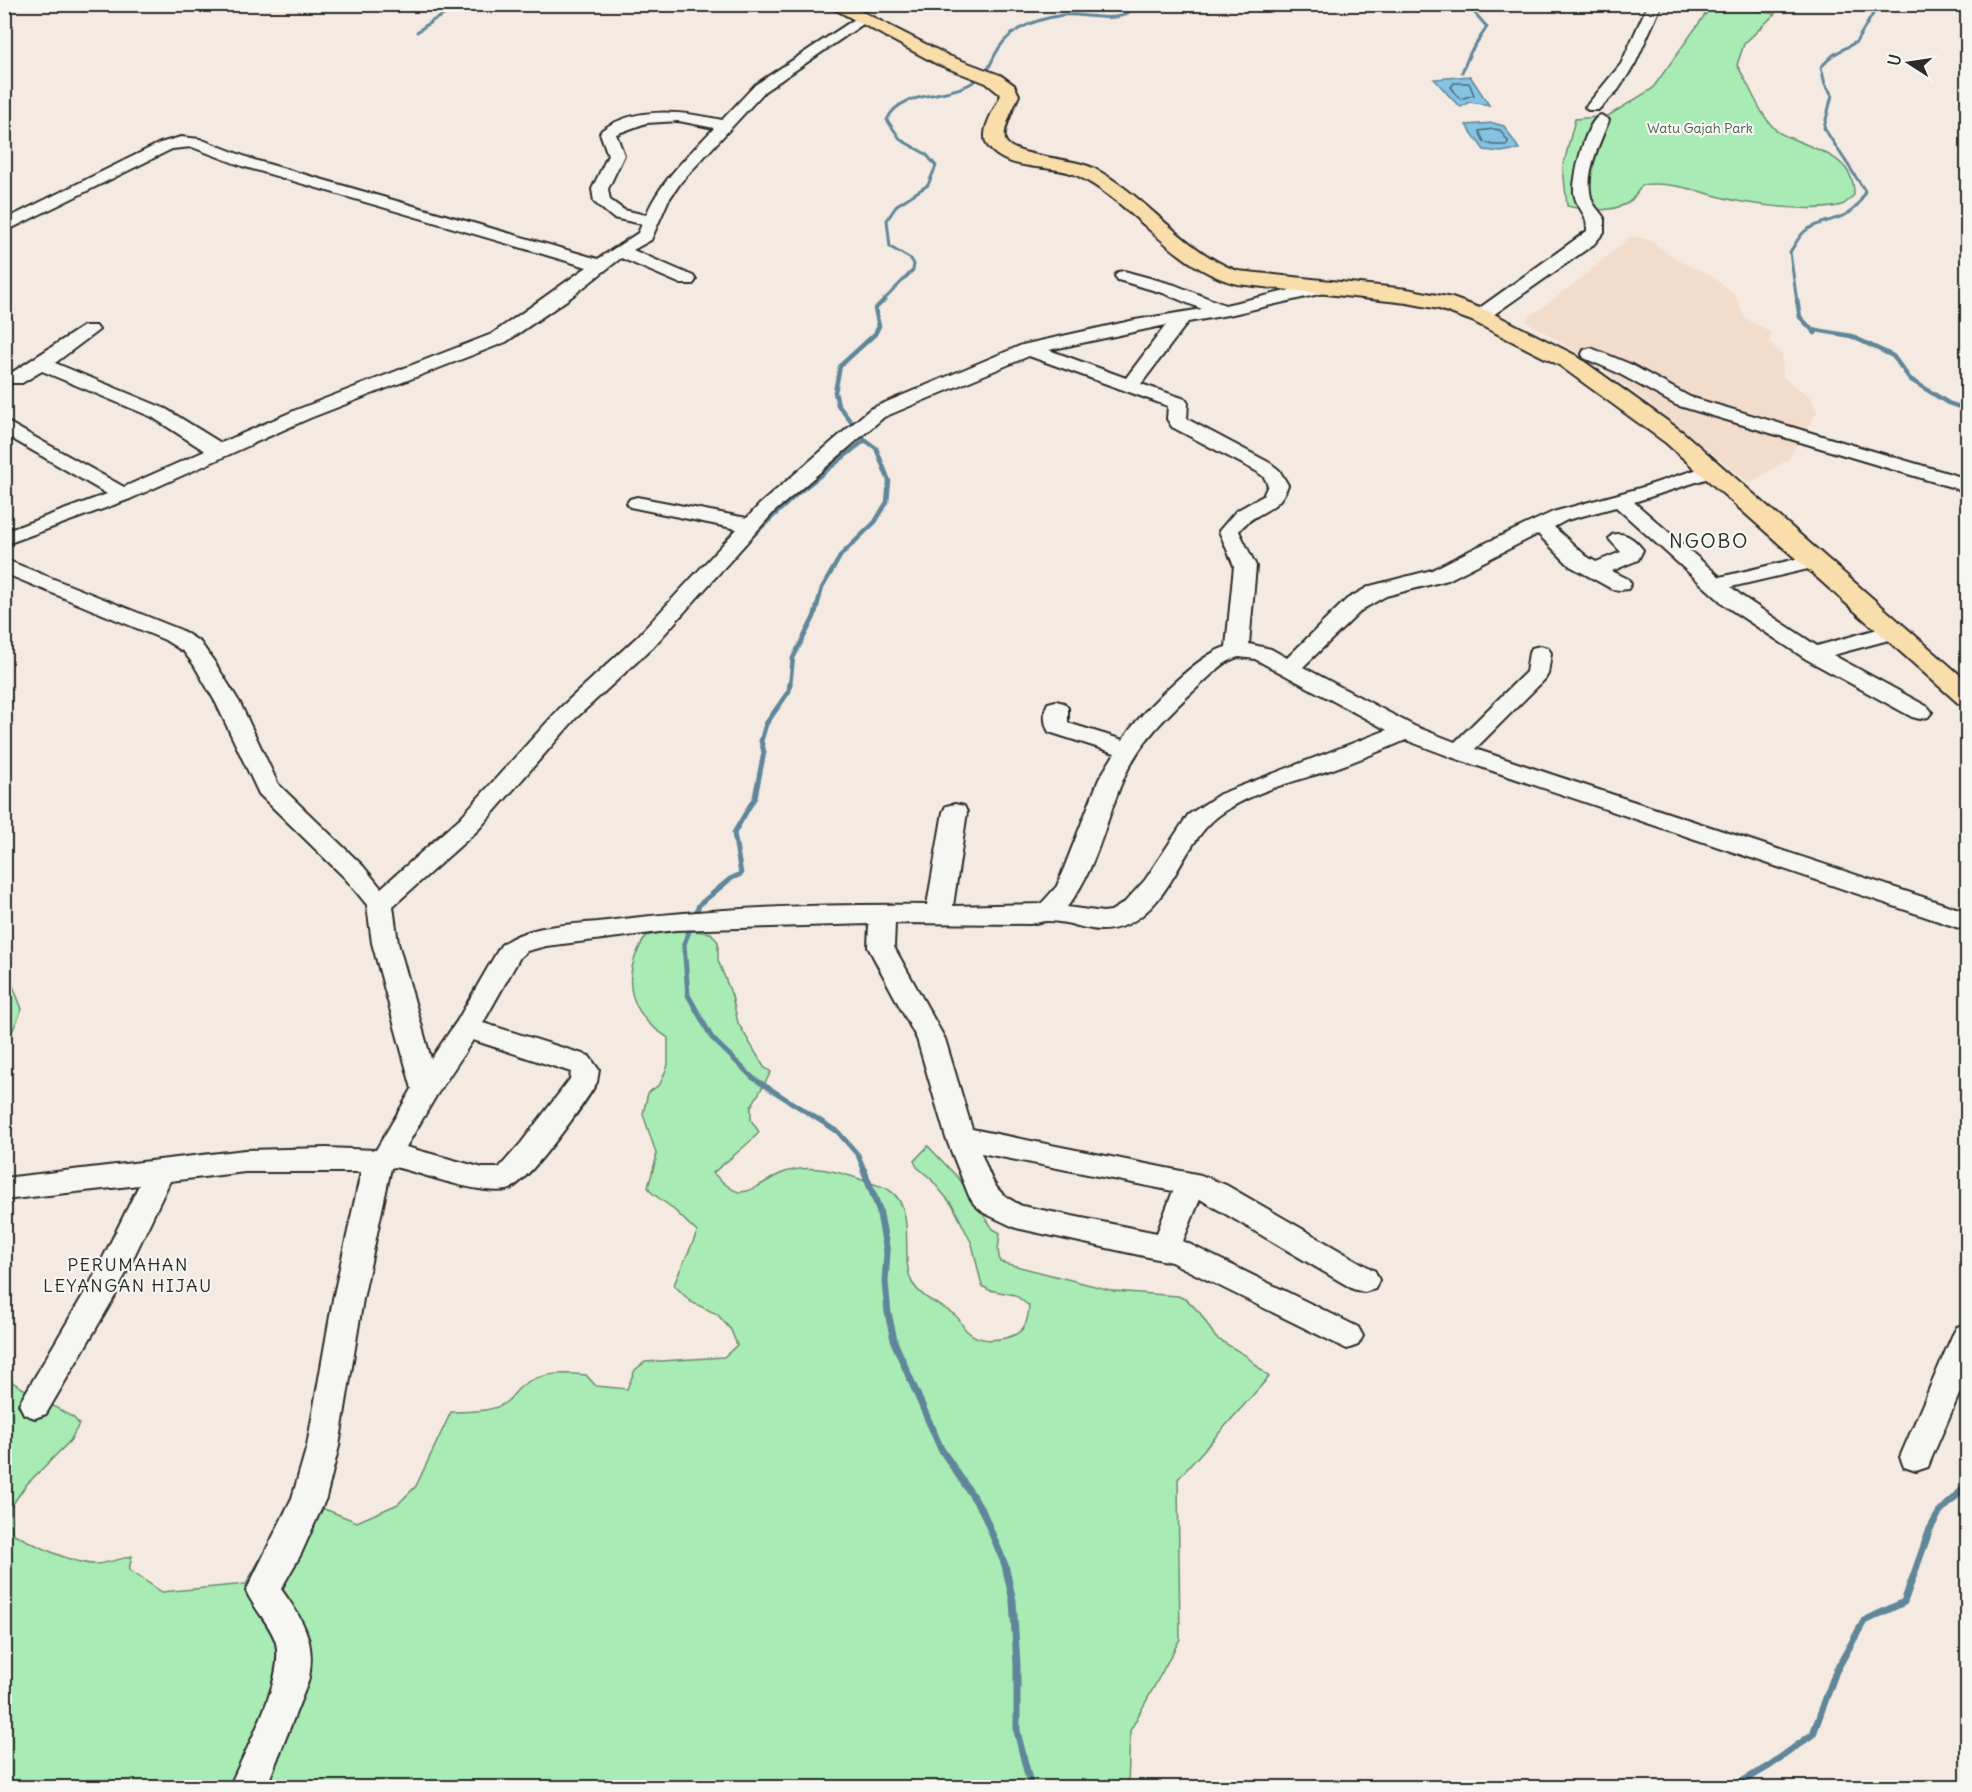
<svg xmlns="http://www.w3.org/2000/svg" width="1972" height="1792" viewBox="0 0 1972 1792" font-family="Delius,sans-serif">
<rect width="100%" height="100%" fill="#f4eae1"/>
<filter id="ink" filterUnits="userSpaceOnUse"><feTurbulence type="fractalNoise" baseFrequency=".0167" numOctaves="2"/><feDisplacementMap in="SourceGraphic" scale="12" xChannelSelector="R" yChannelSelector="G"/><feConvolveMatrix kernelMatrix="1 2 1 2 8 2 1 2 1" color-interpolation-filters="sRGB"/></filter>
<g filter="url(#ink)">
<path fill="#f2dccc" d="M1631,236L1647,239L1682,262L1711,276L1735,294L1745,318L1771,332L1770,343L1782,354L1783,377L1811,398L1817,412L1788,460L1749,483L1675,423L1597,365L1525,320L1578,281Z"/>
<g fill="#a8ebb5" stroke="#6a8b70" stroke-width="1.5">
<path d="M1712,5H1723L1775,14L1744,44L1737,65C1750,86 1758,112 1775,129C1779,134 1785,136 1791,138C1819,151 1855,158 1854,195C1851,198 1847,202 1844,204C1823,213 1765,206 1742,202C1709,196 1676,180 1642,185C1638,191 1633,201 1626,204C1608,213 1586,210 1567,206L1563,167L1575,119L1608,116L1652,89Z"/>
<path d="M676,929L711,933L718,942V960L732,996L738,1023L764,1067L771,1072L751,1107V1120L759,1132C756,1138 721,1166 713,1173C719,1179 730,1190 739,1192C751,1193 769,1179 780,1174C809,1162 841,1172 868,1182C875,1185 884,1186 889,1190C919,1209 898,1260 913,1284C924,1301 942,1304 956,1316C961,1320 962,1327 967,1331C978,1342 996,1341 1009,1337C1025,1332 1028,1322 1029,1306L1015,1295L989,1290L982,1286L972,1244L953,1206L930,1178L917,1167L914,1161L928,1146L961,1181L993,1229L1000,1233L998,1250L1000,1262L1114,1291L1178,1296L1187,1300L1200,1313L1216,1338L1245,1355L1269,1377L1178,1479L1180,1639L1130,1731L1128,1787L5,1788L4,1370L10,1381L74,1418L79,1424L70,1441L26,1485L10,1508L12,1533C31,1543 75,1565 96,1564C108,1563 120,1559 132,1556L129,1570L162,1592L246,1584L300,1486L322,1508L357,1522L398,1504L416,1486L451,1412C468,1411 492,1413 506,1402C512,1398 516,1390 523,1385C541,1372 564,1373 586,1375L596,1386L627,1389L635,1370L645,1362L724,1357L737,1345L731,1330L717,1314L691,1302L674,1285C681,1266 690,1251 697,1232L671,1207L652,1193L648,1187L656,1159V1153L643,1114L648,1093L660,1084L668,1065V1038C661,1032 651,1027 646,1020C623,993 628,963 646,936Z"/>
<path d="M4,963L22,1009L5,1048H4Z"/>
</g>
<g fill="#84c3e4" stroke="#60869a" stroke-width="1.5">
<path d="M1470,76L1489,105L1469,102L1461,107C1451,100 1443,88 1434,79Z"/>
<path d="M1493,123L1504,126L1519,149L1501,152L1484,150L1466,125Z"/>
</g>
<g fill="none" stroke-linecap="round" stroke-linejoin="round">
<g stroke="#4f6875" stroke-width="1.5">
<path d="M1454,83H1469L1474,95L1460,99L1451,87Z"/>
<path d="M1493,129L1500,130L1508,141L1507,145H1493L1484,142L1479,131Z"/>
</g>
<g stroke="#60869a" stroke-width="3">
<path d="M417,32L432,21L465,4"/>
<path d="M1462,72L1470,53L1487,27L1474,12L1473,4"/>
<path d="M882,302L913,270L914,264L911,259L890,247L887,220L897,205L928,185L936,166L926,154L901,140L887,120C899,91 944,98 968,85C993,72 986,68 999,48C1013,26 1040,19 1063,15C1084,12 1124,28 1136,4"/>
<path d="M1797,302L1790,252C1795,245 1800,233 1808,229C1833,215 1853,223 1865,191L1824,128L1832,95L1825,84L1821,67L1833,55L1856,42L1879,4"/>
</g>
<g stroke="#60869a" stroke-width="4.5">
<path d="M1797,300L1800,317L1815,333L1816,330L1851,336L1893,356L1910,379L1948,403L1968,410"/>
<path d="M752,536L798,493L865,440"/>
<path d="M4,560L20,566"/>
<path d="M790,685L793,658L814,617L822,588L841,555L875,522L887,502L889,481L876,448L865,440L838,405L835,392L840,366L875,334L879,326L875,309L884,300"/>
</g>
<path stroke="#60869a" stroke-width="5" d="M790,683L789,691L766,724L761,741L764,752L755,797L734,833L741,874L730,879L699,905L684,944L688,995L712,1038L753,1078L838,1132L858,1155L865,1172"/>
<g stroke="#60869a" stroke-width="7">
<path d="M864,1171L879,1209L887,1252L885,1282L888,1313L895,1344L941,1449L982,1510L1005,1565L1013,1601L1017,1664V1731L1031,1788"/>
<path d="M1731,1788L1769,1766L1813,1734L1836,1671L1864,1621L1904,1602L1930,1529L1939,1513L1968,1484"/>
</g>
<g stroke="#2b2b2b" stroke-width="4">
<g id="minor">
<path d="M1648,4H1662L1635,64L1618,90L1598,110H1588L1585,107L1588,104L1621,64Z"/>
<path d="M861,15L866,16L868,19L866,22L765,91L681,182L668,201L651,240L633,250L693,276L696,280L693,284H681L621,258L571,297L506,342L310,418L130,499L4,545V532L107,494L4,434V420L124,487L205,451L152,417L42,371L22,383H8L6,379L8,375L84,326H96L99,330L55,363L166,409L221,443L296,410L492,334L587,267L242,166L192,147L172,149L4,232V220L160,143L181,137L200,139L254,160L598,259L638,233L642,224L613,218L594,202L592,189L608,155L600,133L602,130C637,105 683,112 722,120L755,85ZM679,121L714,128C689,155 661,180 646,215L624,210L610,200L608,189L624,155L616,134L646,123Z"/>
<path d="M1601,115L1609,120C1600,143 1582,177 1593,203C1596,208 1601,213 1604,218V232L1594,244L1486,320H1474L1471,316L1474,312L1587,231C1588,211 1576,210 1574,192C1573,177 1586,119 1601,115Z"/>
<path d="M1124,271L1175,285L1225,305L1326,282L1332,283L1335,287L1332,291L1233,314L1188,322L1141,384L1185,399L1188,403L1187,419L1270,463L1279,470L1288,485C1278,514 1255,510 1239,531L1256,566L1249,644L1271,649L1287,658L1347,599L1370,586L1432,570L1477,547L1553,512L1640,488L1704,467H1718L1721,471L1718,475L1634,502L1720,577L1813,555L1821,556L1824,561L1821,566L1731,587L1743,597L1817,646L1892,625L1900,627L1903,632L1900,637L1833,655L1928,707L1932,712L1928,717L1920,719L1912,717L1806,659L1727,607L1616,507L1567,520L1554,527L1586,556L1596,562L1621,552L1609,539L1612,535C1625,531 1635,539 1643,550L1638,560L1612,571L1628,579L1631,584L1628,589L1620,590L1612,589L1570,566L1538,534L1448,580L1386,596L1363,609L1303,667L1414,726L1455,742L1526,672L1529,653L1532,648L1540,646L1548,648L1551,653L1548,674L1545,679L1475,749L1968,912V931L1451,757L1406,740C1381,751 1356,761 1330,770C1293,782 1249,792 1217,817C1181,846 1172,903 1128,924C1094,939 1078,921 1048,921C1042,921 1036,923 1030,924L895,923L894,947L945,1039L972,1129L1201,1175L1226,1185L1375,1271L1379,1280L1375,1289L1364,1292L1353,1289L1200,1199L1183,1241L1358,1327L1363,1336L1358,1345L1347,1349L1171,1262L1016,1228L984,1213L974,1204L969,1196L946,1138L917,1039L868,947L869,924L676,930L546,946L527,951L520,957L483,1023L589,1056L599,1070L597,1082C586,1102 526,1186 507,1190C479,1195 424,1174 395,1167L391,1168L363,1299L339,1446L326,1498L301,1554L281,1589C304,1621 317,1643 308,1682L266,1788H229C244,1752 285,1681 276,1643C271,1625 254,1609 246,1591L292,1498L307,1446L333,1299L361,1172H245L170,1181L115,1296L46,1414L35,1418L24,1414L19,1404L92,1280L139,1185L4,1200V1178L245,1150L326,1148L376,1150L412,1089L372,943L367,905L345,878L259,794L216,703L194,665L184,652L165,640L4,573V559L181,630L200,642L215,663L240,703L278,784L363,866L381,888L460,818L560,708L637,637L737,529L630,507L627,503L630,499L637,497L747,518L760,504L870,409L1022,345L1135,320L1202,309L1163,293L1118,280L1115,276L1118,272ZM1166,325L1126,378L1049,350ZM1029,356L1168,406L1167,419L1172,427L1256,471L1264,477L1268,485L1263,496L1236,511L1219,531L1234,566L1226,647C1198,654 1138,715 1123,740L1068,723V708L1064,703L1056,701L1048,703C1043,711 1044,724 1049,732L1115,753L1099,779L1057,886L1041,904L953,906L967,812L964,806L955,804L946,806L943,812L927,905C818,904 707,908 598,922C567,925 527,925 501,945L457,1021L431,1059L398,943L393,906L478,830L576,718L653,647L774,512L884,417ZM1239,657L1255,659L1387,730L1220,794L1188,815L1145,880L1124,903L1111,911L1103,912L1067,907C1095,873 1105,823 1122,782C1138,743 1168,714 1199,686C1211,676 1224,660 1239,657ZM473,1040L571,1072L570,1079L521,1143L499,1168H483L406,1147L436,1096ZM981,1153L1173,1191L1157,1233L1022,1206C992,1191 993,1182 981,1153Z"/>
<path d="M1591,348L1630,364L1690,397L1968,479V492L1676,405L1616,372L1584,358L1582,354L1584,350Z"/>
<path d="M1968,1323V1374L1932,1457L1928,1467L1916,1471L1904,1467L1900,1457L1952,1336L1957,1327Z"/>
</g>
</g>
<g stroke="#2b2b2b" stroke-width="4">
<path id="major" d="M825,4H847L949,56L1000,75L1014,85L1019,95C1015,105 1000,133 1006,142C1016,157 1074,158 1093,168C1144,193 1185,253 1238,271L1407,289L1452,298L1488,311L1575,355L1684,433L1968,682V706L1958,703L1666,443L1559,365L1472,321L1439,309L1407,303L1237,284C1173,268 1136,205 1078,176C1052,163 1007,173 988,146C978,132 995,109 1001,95L986,83L937,64Z"/>
</g>
<use href="#minor" fill="#f6f6f2" fill-rule="evenodd"/>
<use href="#major" fill="#f9deab" fill-rule="evenodd"/>
</g>
</g>
<g text-anchor="middle" dominant-baseline="central" stroke-width="4.5" stroke-linejoin="round" paint-order="stroke">
<g font-size="14" fill="#4a5b4e" stroke="#f6f6f2">
<text x="1700" y="128">Watu Gajah Park</text>
</g>
<g font-size="18" letter-spacing="1.5" fill="#2b2b2b" stroke="#f6f6f2">
<text x="128" y="1264">PERUMAHAN<tspan x="128" dy="21">LEYANGAN HIJAU</tspan></text>
</g>
<g font-size="20" letter-spacing="1.5" fill="#2b2b2b" stroke="#f6f6f2">
<text x="1709" y="540">NGOBO</text>
</g>
</g>
<rect width="1972" height="1792" fill="none" stroke="#f6f6f2" stroke-width="24"/>
<rect x="12" y="12" width="1948" height="1768" fill="none" stroke="#2b2b2b" stroke-width="2" filter="url(#ink)"/>
<g transform="translate(1909 63) rotate(282)" stroke="#f6f6f2" stroke-width="4.5" paint-order="stroke">
<path d="M0-4.5L10 22L0 15L-10 22Z" fill="#2b2b2b"/>
<text y="-9" font-size="16" font-weight="bold" text-anchor="middle" fill="#2b2b2b">U</text>
</g>
</svg>
